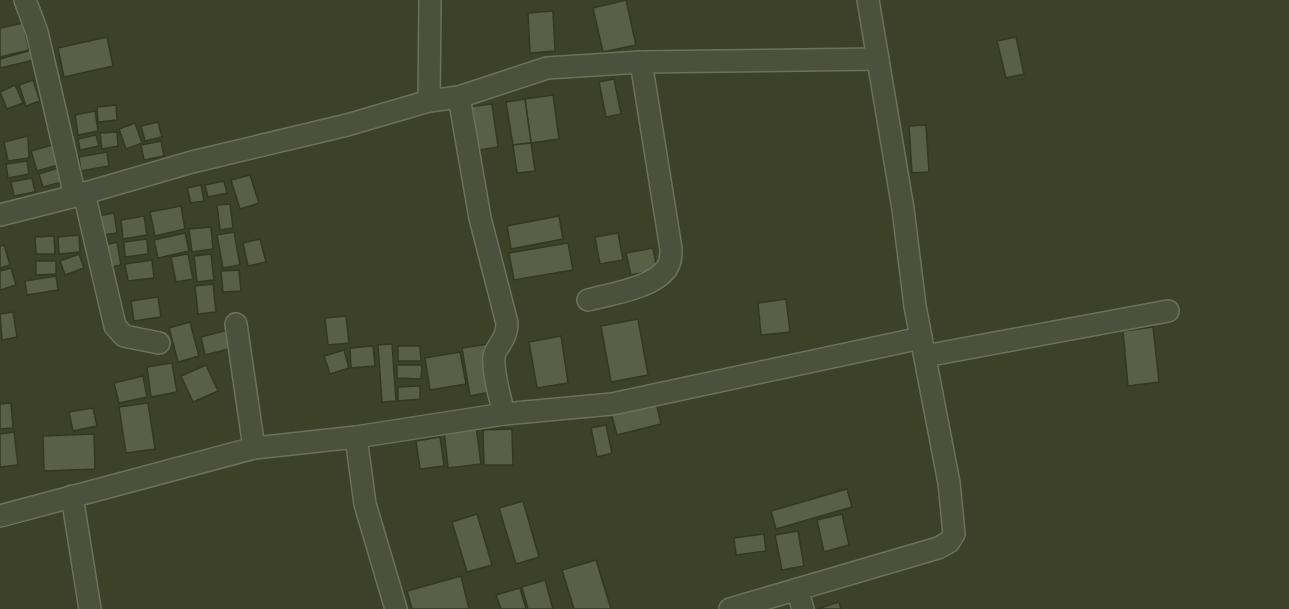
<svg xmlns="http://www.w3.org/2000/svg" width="1289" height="609" viewBox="0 0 1289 609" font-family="Raleway,sans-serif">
<rect width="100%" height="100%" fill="#3c4128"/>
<g fill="#5a6045" stroke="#333823" stroke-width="1.5">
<path d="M626,0L636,45L603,52L593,8Z"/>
<path d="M553,11L555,51L530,53L528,13Z"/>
<path d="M23,23L29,50L0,57V28Z"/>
<path d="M107,37L113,66L64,77L58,48Z"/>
<path d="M1016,37L1024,74L1006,78L997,41Z"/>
<path d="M32,50L34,60L0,68V59Z"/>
<path d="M614,79L621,114L606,117L599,82Z"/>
<path d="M33,80L40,101L26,106L19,85Z"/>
<path d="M15,85L23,103L7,109L0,92Z"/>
<path d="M553,95L559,139L531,143L525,99Z"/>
<path d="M525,99L531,143L513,145L506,102Z"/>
<path d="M492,104L498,147L473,151L467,107Z"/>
<path d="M116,105L117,120L98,122L97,107Z"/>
<path d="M95,111L98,131L78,135L75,115Z"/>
<path d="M158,122L162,137L145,141L141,126Z"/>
<path d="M135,123L142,143L126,149L119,129Z"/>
<path d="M926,125L929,172L912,173L909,126Z"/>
<path d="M117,132L118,146L102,149L100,133Z"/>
<path d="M96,135L99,146L80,150L78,139Z"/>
<path d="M28,136L29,158L8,161L4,142Z"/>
<path d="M161,141L164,156L144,160L141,145Z"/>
<path d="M531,143L535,171L517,173L513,145Z"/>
<path d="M52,145L58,165L37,171L31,151Z"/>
<path d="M107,152L109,166L81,171L79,157Z"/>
<path d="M27,161L29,174L8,178L6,164Z"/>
<path d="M58,168L62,182L43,187L39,174Z"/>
<path d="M250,175L259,203L240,209L231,180Z"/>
<path d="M32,178L35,192L14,196L11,182Z"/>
<path d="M224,181L227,193L208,197L205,185Z"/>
<path d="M201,185L204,201L191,203L187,188Z"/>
<path d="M230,204L233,228L220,230L217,205Z"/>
<path d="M181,206L185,229L155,236L150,212Z"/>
<path d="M114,213L117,233L96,236L92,217Z"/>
<path d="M144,216L147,235L123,239L121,220Z"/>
<path d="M559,216L563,239L511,249L507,226Z"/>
<path d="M211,227L213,249L192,252L189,229Z"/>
<path d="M234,232L240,265L223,268L217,235Z"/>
<path d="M185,233L189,251L158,258L154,240Z"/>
<path d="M618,233L623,260L600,264L595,237Z"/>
<path d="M79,235L80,252L59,254L58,237Z"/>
<path d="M54,236L55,254H36L35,237Z"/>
<path d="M147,239L148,254L125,257L124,242Z"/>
<path d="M260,239L266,262L248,266L243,243Z"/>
<path d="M117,242L121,265L102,269L97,247Z"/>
<path d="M568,243L573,270L514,280L509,253Z"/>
<path d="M4,245L10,265L0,268V246Z"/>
<path d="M653,248L657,270L631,275L626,253Z"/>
<path d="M79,254L84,268L65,275L60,261Z"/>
<path d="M188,254L193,279L176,282L171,257Z"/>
<path d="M211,254L214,280L197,282L194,256Z"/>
<path d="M152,260L154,278L128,281L125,264Z"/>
<path d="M36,261H56V274L36,275Z"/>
<path d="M11,268L16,285L0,290V271Z"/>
<path d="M239,270L241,291L223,292L221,271Z"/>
<path d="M56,276L58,290L27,295L25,281Z"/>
<path d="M213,284L216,312L198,314L195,286Z"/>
<path d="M158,297L161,317L134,321L131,301Z"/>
<path d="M786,299L790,332L761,335L758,303Z"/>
<path d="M13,312L17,337L2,340L0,314Z"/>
<path d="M346,316L349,343L328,345L325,318Z"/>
<path d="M638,319L648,375L611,382L601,326Z"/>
<path d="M190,322L199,356L178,362L169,328Z"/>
<path d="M1153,327L1159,382L1128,386L1123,331Z"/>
<path d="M228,330L233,348L205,355L201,337Z"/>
<path d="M561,336L568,383L537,388L529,342Z"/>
<path d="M392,344L396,401L382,402L378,345Z"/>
<path d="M488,344L496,391L470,396L462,348Z"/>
<path d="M373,346L375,366L351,368L350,348Z"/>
<path d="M398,346H420L421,361H398Z"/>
<path d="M344,350L349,368L330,374L324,356Z"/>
<path d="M460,352L466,384L430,390L425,358Z"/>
<path d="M172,363L177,392L151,397L147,367Z"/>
<path d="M206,365L218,391L193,402L181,376Z"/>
<path d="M397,365H422L421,379L397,378Z"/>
<path d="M143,376L147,397L119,403L114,383Z"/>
<path d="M420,386V399L398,401V387Z"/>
<path d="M655,398L661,424L617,435L610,409Z"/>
<path d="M11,403L13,428L0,429V404Z"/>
<path d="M148,403L155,449L126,453L119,407Z"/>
<path d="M93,408L97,426L73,431L69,412Z"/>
<path d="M606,425L612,453L597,457L591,428Z"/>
<path d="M476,426L481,464L448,468L444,429Z"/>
<path d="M512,429L513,465H484L483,430Z"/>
<path d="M14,432L18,465L0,467V434Z"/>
<path d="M94,434L95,469L44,471L43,436Z"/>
<path d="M440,437L444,466L420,469L416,441Z"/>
<path d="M847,489L852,507L776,529L771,511Z"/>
<path d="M523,501L539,557L516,564L499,508Z"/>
<path d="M477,514L492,565L467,572L452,522Z"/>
<path d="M842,514L849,545L824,552L817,520Z"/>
<path d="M798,531L804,566L782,570L775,535Z"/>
<path d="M764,534L766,551L736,555L734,538Z"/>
<path d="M596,560L611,609H574L562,570Z"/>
<path d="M461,576L469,609H412L407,591Z"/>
<path d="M545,580L553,609H528L522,587Z"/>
<path d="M520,588L526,609H501L496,595Z"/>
<path d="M839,602L841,609H817Z"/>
</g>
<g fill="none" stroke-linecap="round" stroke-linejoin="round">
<g stroke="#6c715e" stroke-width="24">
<g id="minor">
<path d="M25,0L37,32L75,196L192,162L347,125L429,101L459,97L547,68L641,62L878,59"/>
<path d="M459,97L480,218L507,323C507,341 495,347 494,357C493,376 500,396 504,414"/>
<path d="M429,101L430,0"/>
<path d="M84,193L115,326L124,336L159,343"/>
<path d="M0,215L75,196"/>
<path d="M588,300C611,294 653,288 667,268C671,262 671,255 671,249L641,62"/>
<path d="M236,324L254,448"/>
<path d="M925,356L1168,311"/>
<path d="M356,437L365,504L396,609"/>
<path d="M72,496L90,609"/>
<path d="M0,516L254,448L356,437L504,414L612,404L921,338"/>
<path d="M797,589L803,609"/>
<path d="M730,609L938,548L949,542L954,534L949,483L915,306L903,209L868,0"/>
</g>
</g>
<use href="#minor" stroke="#4c513d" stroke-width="21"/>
</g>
</svg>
